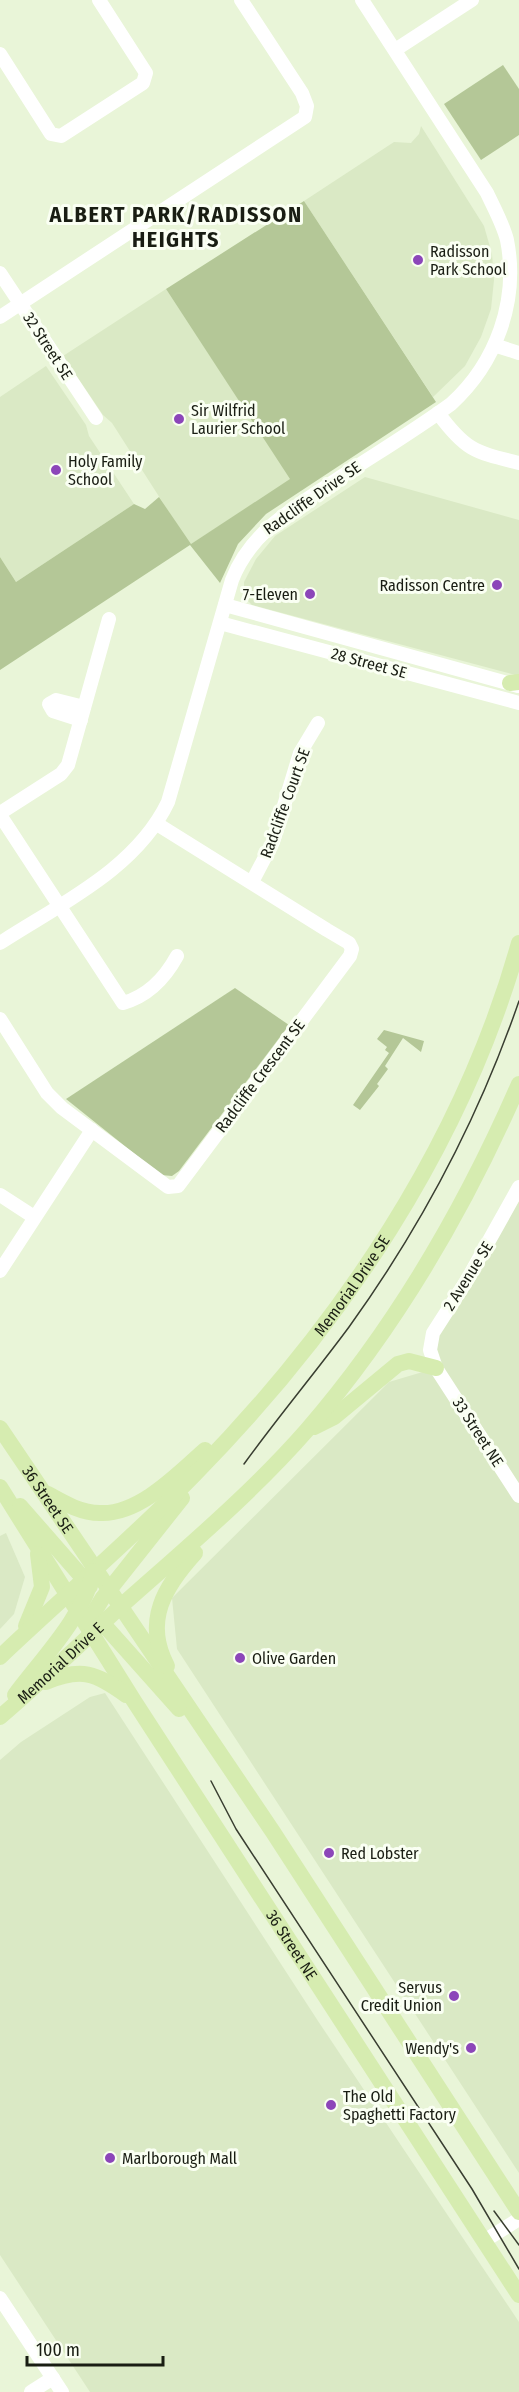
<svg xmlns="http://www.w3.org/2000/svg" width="519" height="2392" viewBox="0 0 519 2392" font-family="'Fira Sans Condensed',sans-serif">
<rect width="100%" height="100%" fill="#e9f5d8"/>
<g fill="#dae9c5">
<path d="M421,126L484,226L492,254L494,280L491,309L481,337L465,366L433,397L304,201L394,142L411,143L419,134Z"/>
<path d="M166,289L291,479L190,545L112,423L103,415L63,356Z"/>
<path d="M46,366L86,425L89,436L134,504L16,582L0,557V397Z"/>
<path d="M365,477L519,520V676L252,605L244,597V582L256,559L275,536Z"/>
<path d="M519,1187V2173L177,1649L172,1598L389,1382L436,1368L430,1350Z"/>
<path d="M6,1533L25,1577L14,1614L0,1629V1536Z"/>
<path d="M105,1693L318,2021L519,2322V2392H90L0,2255V1760L21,1742L90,1697Z"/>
</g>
<g fill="#b4c797">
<path d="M503,65L519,89V135L481,160L444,104Z"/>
<path d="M304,201L436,402L266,514L238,544L220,583L190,545L0,670V557L16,582L134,504L145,509L159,497L191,544L290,479L166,289Z"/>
<path d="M235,988L289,1025L179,1171L172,1176L161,1175L66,1099Z"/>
<path d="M384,1030L424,1041L421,1052L403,1038L385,1066L388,1069L377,1084L379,1086L360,1110L353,1105L389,1053L385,1050L387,1047L377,1039Z"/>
</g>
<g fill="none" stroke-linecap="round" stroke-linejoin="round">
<g stroke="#fff" stroke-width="14">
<path d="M395,50L472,0"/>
<path d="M0,54L51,134L61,136L143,83L146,73L99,0"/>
<path d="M0,273L96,418"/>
<path d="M0,317L305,117L307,106L302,93L241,0"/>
<path d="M497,346L519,353"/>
<path d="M438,413C466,451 475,452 519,463"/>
<path d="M225,605L518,686"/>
<path d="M220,623L519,703"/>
<path d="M81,720L53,711L49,704L56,700L84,707"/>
<path d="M0,813L61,774L68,765L109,619"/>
<path d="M0,815L123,1003C148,996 165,978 177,956"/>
<path d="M252,882L273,842L300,753L318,723"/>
<path d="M0,943C60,904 136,869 168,802L232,580C251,531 294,508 336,480C374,455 414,431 451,404C496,363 519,301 507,240C503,224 494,208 487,193L362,0"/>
<path d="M0,1019L47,1093L62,1108L168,1187L178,1186L350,956L352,949L349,943L327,930L157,824"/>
<path d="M519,1187L467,1280L433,1333L430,1350L436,1368L519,1496"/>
<path d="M0,1195L34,1217"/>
<path d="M0,1271L92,1130"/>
<path d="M484,2241L519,2219"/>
<path d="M0,2298L62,2392"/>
<path d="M31,2392L53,2378"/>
</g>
<g stroke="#d6ecb0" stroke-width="16">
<path d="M510,683L519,682"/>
<path d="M314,1427L334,1417L398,1364L409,1361L436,1368"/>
<path id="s1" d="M0,1428L273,1832L519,2212"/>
<path id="s2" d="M0,1487L134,1701L519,2295"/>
<path d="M48,1494C64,1503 81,1513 100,1513C139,1515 178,1474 205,1450"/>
<path d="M20,1506L90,1586"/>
<path d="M97,1617L179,1709"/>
<path d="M26,1626L42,1587L38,1554"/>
<path d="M93,1635V1614L102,1599L182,1498"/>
<path id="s3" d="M0,1657C64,1596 133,1538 195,1474C341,1325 462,1146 519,943"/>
<path d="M167,1666C143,1621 165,1586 195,1553"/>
<path d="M46,1682C81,1667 96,1673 126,1695"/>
<path d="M15,1695C44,1656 82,1619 94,1571"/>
<path id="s4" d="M0,1717C41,1682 80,1644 120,1607C184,1550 251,1494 307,1430C396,1327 465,1208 519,1084"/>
</g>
<g stroke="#393e31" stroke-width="1.5">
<path d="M244,1464C278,1417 315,1373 349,1327C421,1227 479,1117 519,1001"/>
<path d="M211,1781L236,1829L472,2189L519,2269"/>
<path d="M494,2211L519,2245"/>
</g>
</g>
<g fill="#8c46b9" stroke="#fafff3" stroke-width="2">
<circle cx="418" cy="260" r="6"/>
<circle cx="179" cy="419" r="6"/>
<circle cx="56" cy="470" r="6"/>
<circle cx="497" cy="585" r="6"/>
<circle cx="310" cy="594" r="6"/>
<circle cx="240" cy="1658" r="6"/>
<circle cx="329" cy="1853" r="6"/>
<circle cx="454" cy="1996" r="6"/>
<circle cx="471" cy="2048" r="6"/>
<circle cx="331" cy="2105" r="6"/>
<circle cx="110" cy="2158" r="6"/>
</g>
<g text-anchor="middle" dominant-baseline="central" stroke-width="6" stroke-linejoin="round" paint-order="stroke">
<g font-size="16" fill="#191d13" stroke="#fafff3" text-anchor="start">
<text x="430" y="251">Radisson<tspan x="430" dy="18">Park School</tspan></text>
<text x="191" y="410">Sir Wilfrid<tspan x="191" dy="18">Laurier School</tspan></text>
<text x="68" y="461">Holy Family<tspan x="68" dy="18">School</tspan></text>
<text x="485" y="585" text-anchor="end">Radisson Centre</text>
<text x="298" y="594" text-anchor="end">7-Eleven</text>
<text x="252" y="1658">Olive Garden</text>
<text x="341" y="1853">Red Lobster</text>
<text x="442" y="1987" text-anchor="end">Servus<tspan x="442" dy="18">Credit Union</tspan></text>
<text x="459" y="2048" text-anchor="end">Wendy's</text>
<text x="343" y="2096">The Old<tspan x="343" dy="18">Spaghetti Factory</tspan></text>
<text x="122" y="2158">Marlborough Mall</text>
</g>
<g font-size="16" fill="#191d13" stroke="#fafff3">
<text transform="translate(48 346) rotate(57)">32 Street SE</text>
<text transform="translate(312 498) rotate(-35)">Radcliffe Drive SE</text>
<text transform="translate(369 663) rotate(15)">28 Street SE</text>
<text transform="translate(285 803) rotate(-70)">Radcliffe Court SE</text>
<text transform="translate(260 1076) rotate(-53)">Radcliffe Crescent SE</text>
<text transform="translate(468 1276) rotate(-58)">2 Avenue SE</text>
<text stroke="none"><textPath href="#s3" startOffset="513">Memorial Drive SE</textPath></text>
<text transform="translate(478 1432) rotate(57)">33 Street NE</text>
<text stroke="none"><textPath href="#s1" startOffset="86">36 Street SE</textPath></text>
<text stroke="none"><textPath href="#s4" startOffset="81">Memorial Drive E</textPath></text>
<text stroke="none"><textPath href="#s2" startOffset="543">36 Street NE</textPath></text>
</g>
<g font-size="22" font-weight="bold" letter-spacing="1.5" fill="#191d13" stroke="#fafff3">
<text x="176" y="214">ALBERT PARK/RADISSON<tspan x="176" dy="25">HEIGHTS</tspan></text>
</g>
</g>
<path d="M27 2356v9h136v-9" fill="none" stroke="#191d13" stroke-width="3"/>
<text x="36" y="2356" font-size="18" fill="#191d13" stroke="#fafff3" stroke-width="4.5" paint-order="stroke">100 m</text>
</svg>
